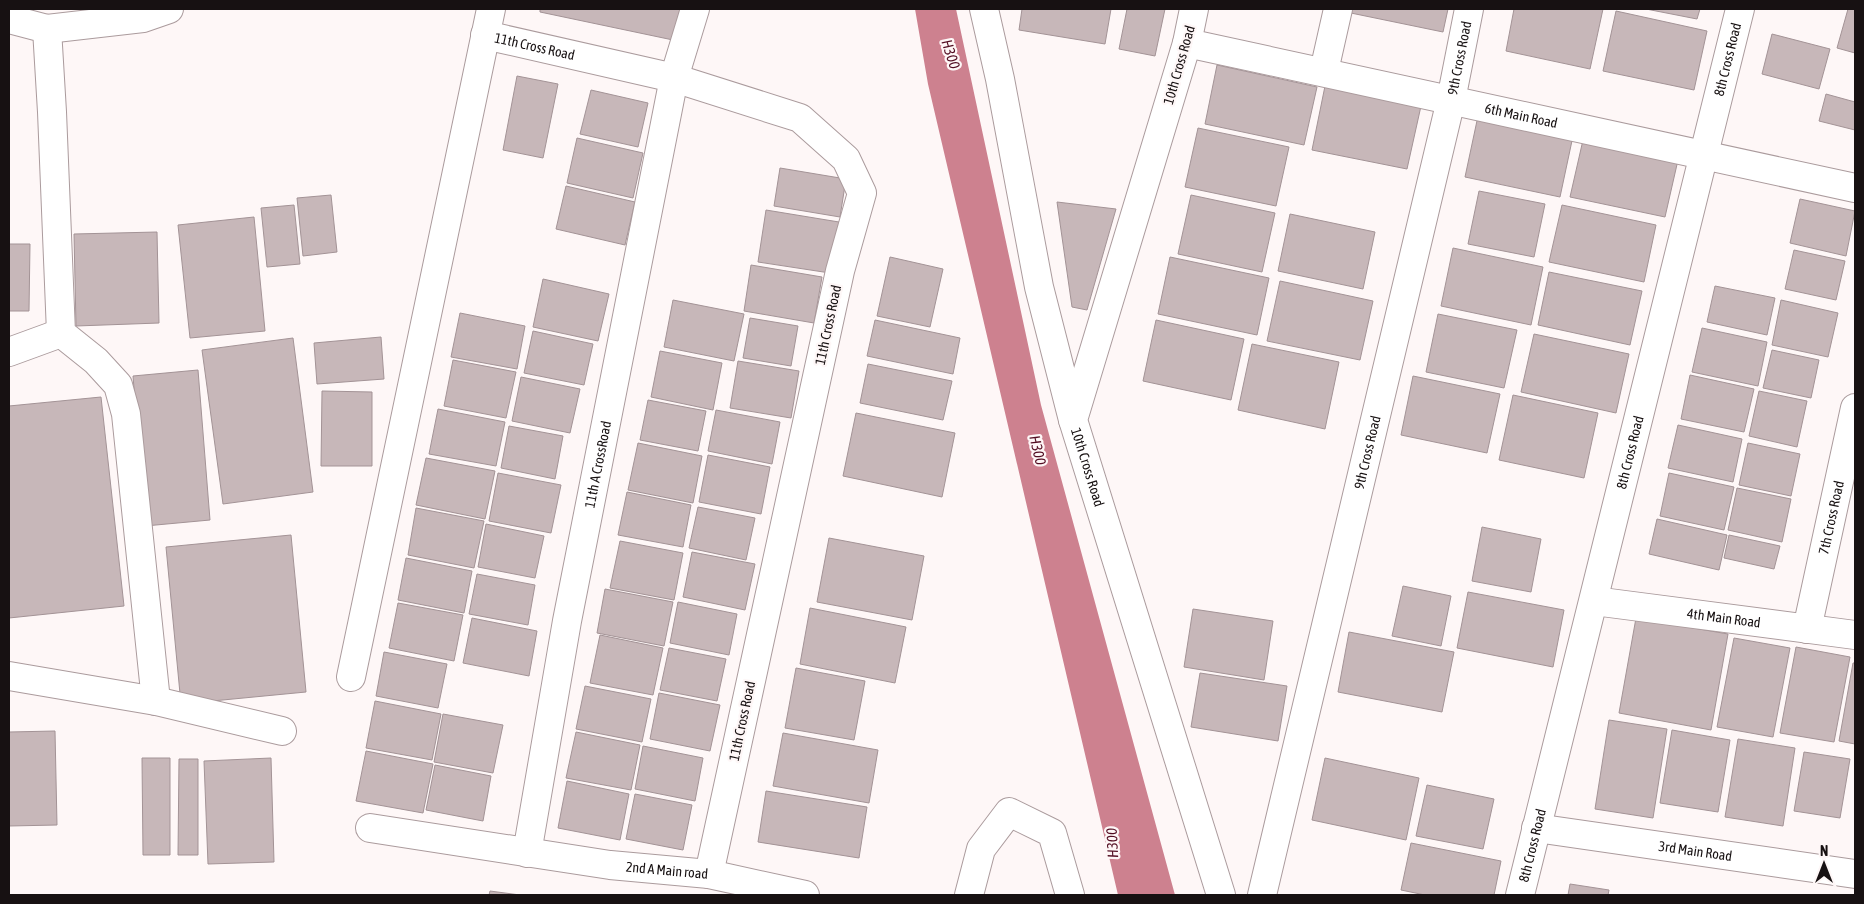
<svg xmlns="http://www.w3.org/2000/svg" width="1864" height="904" viewBox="0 0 1864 904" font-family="'Asap Condensed',sans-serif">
<rect width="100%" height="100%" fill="#fef7f7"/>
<path fill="#cd818f" d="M915,9H956L1041,405L1175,895H1118L928,84Z"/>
<g fill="#c7b7b9" stroke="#a39396">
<path d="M540,9H680L673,40L540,12Z"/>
<path d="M1022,9H1111L1105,44L1019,30Z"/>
<path d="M1127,9H1165L1155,56L1119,49Z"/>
<path d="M1346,9H1448L1443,32L1346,12Z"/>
<path d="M1514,9H1603L1590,69L1506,51Z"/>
<path d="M1646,9H1700L1697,19Z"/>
<path d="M1848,9H1855V53L1837,48Z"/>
<path d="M1616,11L1707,31L1694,90L1603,71Z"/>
<path d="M1772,34L1830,49L1819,89L1762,74Z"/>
<path d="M1217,65L1317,87L1304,145L1205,124Z"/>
<path d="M517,76L558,84L543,158L503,150Z"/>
<path d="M1325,86L1421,106L1407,169L1312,150Z"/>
<path d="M591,90L648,103L638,147L580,134Z"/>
<path d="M1826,94L1855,102V130L1819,121Z"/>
<path d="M1478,116L1573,136L1560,197L1465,177Z"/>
<path d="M1198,128L1289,147L1276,206L1185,187Z"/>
<path d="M577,138L643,153L633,198L567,183Z"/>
<path d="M1583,140L1678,160L1665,217L1570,197Z"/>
<path d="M780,168L846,179L840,217L774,206Z"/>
<path d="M566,186L635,202L625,245L556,229Z"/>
<path d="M1479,191L1545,204L1534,257L1468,244Z"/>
<path d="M331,195L337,252L303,256L297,198Z"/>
<path d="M1191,195L1275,213L1262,272L1178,254Z"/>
<path d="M1800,199L1855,211L1846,256L1790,243Z"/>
<path d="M1057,202L1116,209L1087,310L1072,307Z"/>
<path d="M294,205L300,264L267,267L261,208Z"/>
<path d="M1562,205L1656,225L1644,282L1549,262Z"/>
<path d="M766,210L839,222L830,273L758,262Z"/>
<path d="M1290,214L1375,232L1363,289L1278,271Z"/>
<path d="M254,217L265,331L190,338L178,225Z"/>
<path d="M157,232L159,323L76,326L74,234Z"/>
<path d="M9,244H30L29,311H9Z"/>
<path d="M1453,248L1543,267L1531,325L1441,306Z"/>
<path d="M1794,250L1845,261L1836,300L1785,289Z"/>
<path d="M890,257L943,269L930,327L877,316Z"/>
<path d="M1170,257L1269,278L1257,335L1158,314Z"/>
<path d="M751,265L822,277L814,323L744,311Z"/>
<path d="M1549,272L1642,291L1630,345L1538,325Z"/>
<path d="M543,279L609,294L598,341L533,327Z"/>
<path d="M1280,281L1373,301L1360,360L1267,341Z"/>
<path d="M1715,286L1775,298L1767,335L1707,322Z"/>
<path d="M673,300L744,314L734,361L664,347Z"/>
<path d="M1781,300L1838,313L1828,357L1772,345Z"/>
<path d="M460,313L525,326L517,369L451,357Z"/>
<path d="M1438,314L1517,330L1504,388L1426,372Z"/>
<path d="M750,318L798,326L791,366L743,358Z"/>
<path d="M875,320L960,338L953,374L867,356Z"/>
<path d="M1156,320L1244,339L1231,400L1143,381Z"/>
<path d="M1702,328L1767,342L1758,386L1692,372Z"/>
<path d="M533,331L593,344L584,385L524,373Z"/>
<path d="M1534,334L1629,354L1616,413L1521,392Z"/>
<path d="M381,337L384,379L317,384L314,343Z"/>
<path d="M293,338L313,492L223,504L202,350Z"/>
<path d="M1252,344L1339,362L1325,429L1238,410Z"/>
<path d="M1772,350L1819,360L1811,398L1763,388Z"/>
<path d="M660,351L722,363L713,410L651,397Z"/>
<path d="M453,360L516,372L506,418L444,406Z"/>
<path d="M738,361L799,371L791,418L730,408Z"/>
<path d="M868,364L952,381L943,420L860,403Z"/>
<path d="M198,370L210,520L145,526L133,376Z"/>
<path d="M1690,375L1754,389L1744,432L1681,419Z"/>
<path d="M1413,376L1500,394L1487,453L1401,435Z"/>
<path d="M521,377L580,389L570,433L512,421Z"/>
<path d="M322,391L372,392V466H321Z"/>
<path d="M1759,391L1807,401L1797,447L1749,436Z"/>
<path d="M1513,395L1598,413L1584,478L1499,460Z"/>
<path d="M101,397L124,606L9,618V406Z"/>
<path d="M648,400L706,411L698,451L640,440Z"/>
<path d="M438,409L505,422L496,466L429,454Z"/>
<path d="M716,410L780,422L772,464L708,451Z"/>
<path d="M856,413L955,433L942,497L843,476Z"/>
<path d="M1678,425L1742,439L1733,482L1668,468Z"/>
<path d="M509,426L563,436L555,479L501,468Z"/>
<path d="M638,443L702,456L693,503L628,490Z"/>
<path d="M1748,443L1800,454L1791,496L1739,485Z"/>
<path d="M708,455L770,467L761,514L699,502Z"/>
<path d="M426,458L495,471L485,519L416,505Z"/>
<path d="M498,473L561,485L551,533L489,521Z"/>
<path d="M1669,473L1734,487L1724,530L1660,516Z"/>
<path d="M1737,488L1791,499L1782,542L1728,530Z"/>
<path d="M627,492L691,505L683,547L618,535Z"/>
<path d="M698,507L755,518L746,560L689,548Z"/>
<path d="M416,508L484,521L474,568L408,555Z"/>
<path d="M1657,519L1727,535L1719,570L1649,554Z"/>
<path d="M486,524L544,536L535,578L478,567Z"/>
<path d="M1482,527L1541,539L1531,592L1472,581Z"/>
<path d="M291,535L306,692L181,704L166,547Z"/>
<path d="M1729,535L1780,546L1774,569L1724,558Z"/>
<path d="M829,538L924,556L912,620L817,602Z"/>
<path d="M620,541L683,553L674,600L610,588Z"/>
<path d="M692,552L755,564L745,610L683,597Z"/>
<path d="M406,558L472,571L464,613L398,600Z"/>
<path d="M477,574L535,585L528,625L469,614Z"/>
<path d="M1403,586L1451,596L1441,646L1392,636Z"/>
<path d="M605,589L673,602L664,646L597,633Z"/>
<path d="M1468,592L1564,610L1553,667L1457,648Z"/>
<path d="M678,602L737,614L729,655L670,643Z"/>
<path d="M398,603L463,615L454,661L389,648Z"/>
<path d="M810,608L906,627L895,683L800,664Z"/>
<path d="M1193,609L1273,621L1264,680L1184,667Z"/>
<path d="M472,618L537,631L529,676L463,663Z"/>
<path d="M1636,618L1728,634L1711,730L1619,713Z"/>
<path d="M1349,632L1454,652L1442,712L1338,692Z"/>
<path d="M600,635L663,648L653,695L590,683Z"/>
<path d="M1734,638L1790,648L1773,737L1717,727Z"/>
<path d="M1796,647L1850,657L1834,742L1780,733Z"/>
<path d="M669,648L726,659L717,701L660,690Z"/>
<path d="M384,652L447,664L438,708L376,696Z"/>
<path d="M1853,663H1855V744L1839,741Z"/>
<path d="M796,668L865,681L854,740L785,728Z"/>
<path d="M1200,673L1287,686L1278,741L1191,727Z"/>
<path d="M585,686L651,699L642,742L576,729Z"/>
<path d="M659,693L720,705L710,751L650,739Z"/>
<path d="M375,701L441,714L432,760L366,748Z"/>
<path d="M443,714L503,725L493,773L434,762Z"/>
<path d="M1609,720L1667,729L1653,818L1595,809Z"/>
<path d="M1672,730L1730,740L1718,812L1660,803Z"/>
<path d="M55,731L57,825L9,826V732Z"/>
<path d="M576,732L640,745L631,790L566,778Z"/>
<path d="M783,733L878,750L869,803L773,786Z"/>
<path d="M1738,739L1795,748L1783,826L1725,817Z"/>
<path d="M643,746L703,758L695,801L635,789Z"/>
<path d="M366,751L433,764L423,813L356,801Z"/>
<path d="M1804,752L1850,759L1840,818L1794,811Z"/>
<path d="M142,758H170V855H143Z"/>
<path d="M271,758L274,862L208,864L204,761Z"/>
<path d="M1325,758L1419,778L1406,840L1312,820Z"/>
<path d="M179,759H198V855H178Z"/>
<path d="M435,765L491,776L483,821L426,810Z"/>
<path d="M567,781L629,794L620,840L558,828Z"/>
<path d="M1427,785L1494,799L1483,849L1416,836Z"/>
<path d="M766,791L867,807L859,858L758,842Z"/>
<path d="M635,794L692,805L683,850L626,839Z"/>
<path d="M1411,843L1501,861L1494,895H1425L1401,890Z"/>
<path d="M1570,884L1609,890L1608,895H1568Z"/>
<path d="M490,891L520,895H489Z"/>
</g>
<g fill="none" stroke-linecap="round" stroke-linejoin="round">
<g stroke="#ab9b9d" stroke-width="30">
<g id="minor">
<path d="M984,9L1000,79L1039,287L1073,420"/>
<path id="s1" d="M1194,9L1187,43L1073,420L1221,895"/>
<path d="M9,19L47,29L52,112L61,333L96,361L118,385L126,414L156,701"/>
<path d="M47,29L143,18L169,9"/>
<path id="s2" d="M485,35L674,78L800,118L846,159L862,193L840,271L709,874"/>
<path id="s3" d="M1187,43L1855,188"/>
<path d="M1324,71L1338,9"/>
<path d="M9,352L61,333"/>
<path id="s4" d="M1594,601L1855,635"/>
<path id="s5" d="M1807,629L1855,408"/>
<path d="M9,676L156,701L282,731"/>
<path d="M351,677L491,9"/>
<path id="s6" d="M370,828L610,865L709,874L805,895"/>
<path id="s7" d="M1536,828L1855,874"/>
<path id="s8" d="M527,853L567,621L674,78L695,9"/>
<path d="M969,895L981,849L1009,812L1052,833L1070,895"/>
<path id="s9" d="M1262,895L1451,100L1469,9"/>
<path id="s10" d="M1520,895L1740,9"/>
</g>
</g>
<use href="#minor" stroke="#fff" stroke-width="28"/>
</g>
<g text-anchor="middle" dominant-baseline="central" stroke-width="4.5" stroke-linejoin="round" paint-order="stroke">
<g font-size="14" fill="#171112" stroke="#fef7f7">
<text stroke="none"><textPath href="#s2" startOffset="51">11th Cross Road</textPath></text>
<text stroke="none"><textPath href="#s9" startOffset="860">9th Cross Road</textPath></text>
<text stroke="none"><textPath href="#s10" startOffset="861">8th Cross Road</textPath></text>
<text transform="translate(1179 65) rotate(-74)">10th Cross Road</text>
<text stroke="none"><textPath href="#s3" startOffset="342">6th Main Road</textPath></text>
<text transform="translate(828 325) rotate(-78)">11th Cross Road</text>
<text stroke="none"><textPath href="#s9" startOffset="455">9th Cross Road</textPath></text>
<text stroke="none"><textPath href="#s10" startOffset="456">8th Cross Road</textPath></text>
<text stroke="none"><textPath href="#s8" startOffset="395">11th A CrossRoad</textPath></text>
<text stroke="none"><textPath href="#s1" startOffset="478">10th Cross Road</textPath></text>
<text stroke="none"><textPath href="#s5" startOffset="114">7th Cross Road</textPath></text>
<text stroke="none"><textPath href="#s4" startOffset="131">4th Main Road</textPath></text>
<text transform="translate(742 721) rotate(-78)">11th Cross Road</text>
<text stroke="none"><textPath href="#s10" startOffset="51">8th Cross Road</textPath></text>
<text stroke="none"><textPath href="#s7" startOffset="161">3rd Main Road</textPath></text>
<text stroke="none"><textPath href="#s6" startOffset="300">2nd A Main road</textPath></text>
</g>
<g font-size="15" font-style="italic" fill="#520d22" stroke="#fef7f7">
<text transform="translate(951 54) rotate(72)">H300</text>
<text transform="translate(1038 450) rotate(77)">H300</text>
<text transform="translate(1112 843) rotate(-93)">H300</text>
</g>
</g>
<rect width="1864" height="904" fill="none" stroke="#171112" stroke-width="20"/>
<g transform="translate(1824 864)" stroke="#fef7f7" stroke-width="4" paint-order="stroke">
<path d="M0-4L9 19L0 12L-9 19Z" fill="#171112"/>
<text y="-8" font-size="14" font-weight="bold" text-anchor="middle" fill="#171112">N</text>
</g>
</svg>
